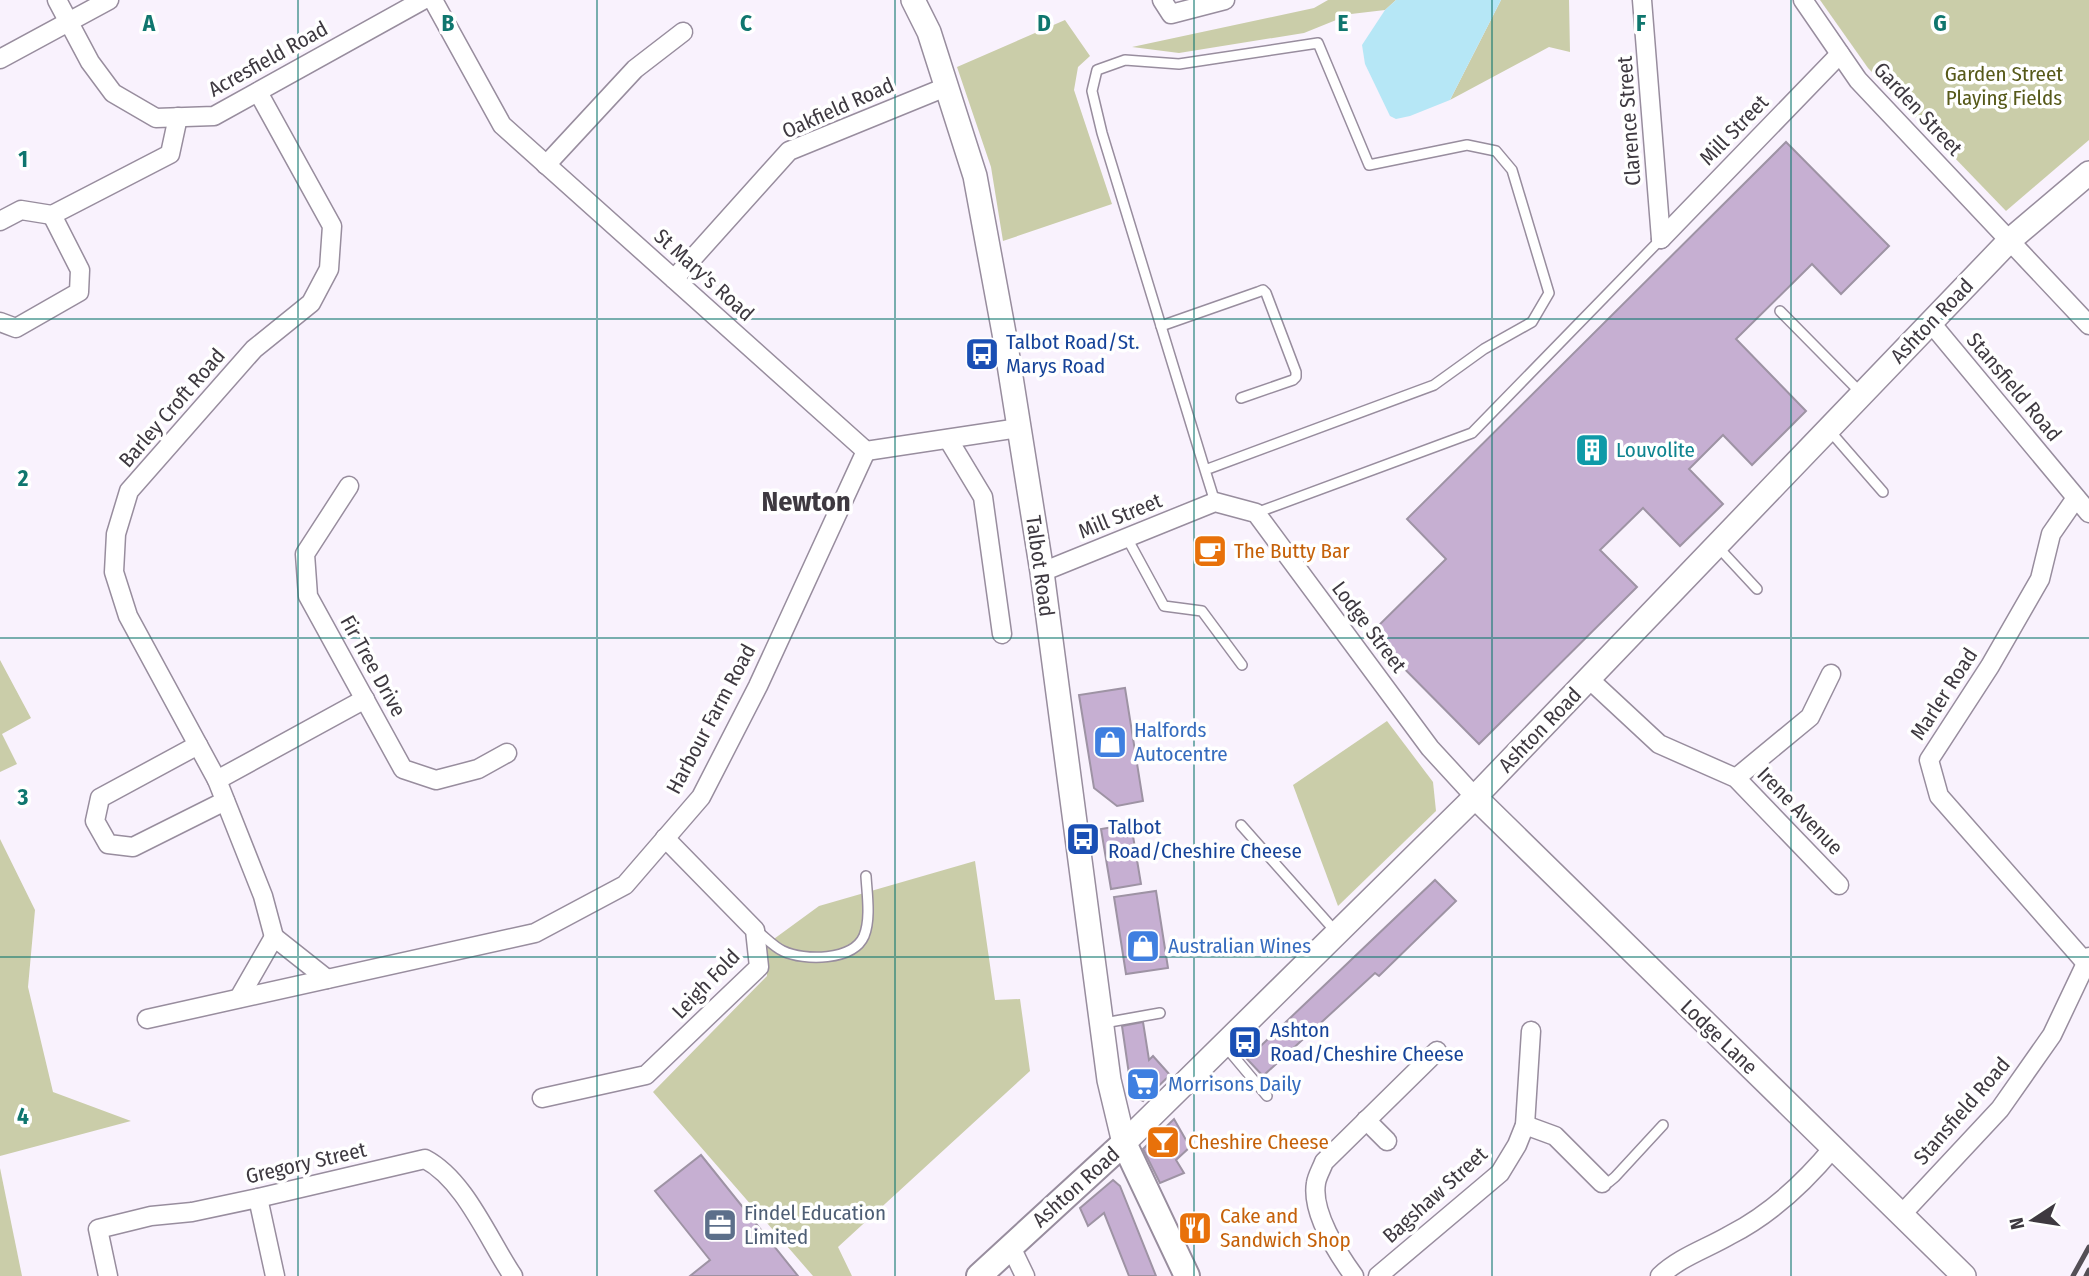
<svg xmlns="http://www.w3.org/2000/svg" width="2089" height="1276" viewBox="0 0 2089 1276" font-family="'Fira Sans Condensed',sans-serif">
<rect width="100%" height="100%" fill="#f9f2fd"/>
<g fill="#cacda9">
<path d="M1328,0H1396L1385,10L1351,14L1304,33L1179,53L1132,47L1314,8Z"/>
<path d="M1501,0H1569L1570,52L1549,47L1450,100Z"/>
<path d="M1820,0H2089V140L2006,211L1868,68Z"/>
<path d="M1065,20L1090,56L1078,67L1074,90L1112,204L1003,241L991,167L957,67Z"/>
<path d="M0,660L31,718L2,734L17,764L0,772Z"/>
<path d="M1387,721L1433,782L1436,811L1338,906L1293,785Z"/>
<path d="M0,839L35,910L28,987L53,1092L131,1121L0,1156Z"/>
<path d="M975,861L995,1000L1020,999L1030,1071L838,1247L852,1276H813L653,1092L767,976V944L819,906Z"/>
<path d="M0,1168L22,1276H0Z"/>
</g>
<path fill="#b6e7f6" d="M1396,0H1501L1450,100L1410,116L1396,119L1390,116L1365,64L1362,45L1385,10Z"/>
<g fill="#c6afd2" stroke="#9e93a4" stroke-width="2">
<path d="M1786,142L1889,246L1841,294L1812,264L1736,339L1806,411L1752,465L1723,435L1689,469L1723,504L1680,546L1643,508L1600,550L1637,587L1479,744L1370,634L1446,559L1407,519Z"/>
<path d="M1125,688L1143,801L1117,806L1094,788L1079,695Z"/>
<path d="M1131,824L1141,884L1111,889L1101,829Z"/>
<path d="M1435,880L1456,901L1379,976L1375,973L1263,1076L1247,1059Z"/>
<path d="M1156,891L1168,968L1126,974L1114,897Z"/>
<path d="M1143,1022L1149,1060L1153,1056L1170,1075L1143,1101L1132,1095L1122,1026Z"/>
<path d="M1174,1119L1190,1147L1176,1160L1184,1173L1160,1183L1143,1149Z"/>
<path d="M701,1155L798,1276H690L710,1260L655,1191Z"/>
<path d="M1113,1180L1120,1186L1156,1276H1129L1104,1213L1088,1226L1080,1208Z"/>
</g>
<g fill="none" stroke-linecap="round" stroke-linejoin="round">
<g stroke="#988d9e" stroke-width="12">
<g id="service">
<path d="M1780,311L1861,393"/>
<path d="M1161,326L1258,292L1263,290L1266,293L1296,372V377L1293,380L1241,398"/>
<path d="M1829,430L1883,492"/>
<path d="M1205,470L1434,385L1484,349L1532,322L1549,293L1512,170L1496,151L1467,145L1369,165L1318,43L1179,64L1125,60L1097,70L1092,91L1102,133L1205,470L1215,502"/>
<path d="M1256,513L1472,433L1661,239"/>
<path d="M1127,538L1164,606L1202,611L1242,665"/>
<path d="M1718,547L1757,589"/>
<path d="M1241,825L1336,932"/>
<path d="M757,931C765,937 774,947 783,951C804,961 853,961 864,936C871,919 867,894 866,876"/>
<path d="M1104,1023L1160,1013"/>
<path d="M1225,1046L1267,1096"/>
<path d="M1602,1183L1609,1182L1615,1177L1663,1125"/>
</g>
</g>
<g stroke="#988d9e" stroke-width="21">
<g id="minor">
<path d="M57,0L90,62L113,93L156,118L214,116L423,0"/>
<path d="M433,0L502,125L866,451L1019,428"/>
<path d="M1162,0L1171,14L1225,0"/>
<path d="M1642,0L1661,239"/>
<path d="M1803,0L1858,80L2089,325"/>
<path d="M0,59L109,0"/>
<path d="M258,92L332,226L329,269L311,303L254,349L129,491L116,534L114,572L128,616L217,780L263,896L274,937"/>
<path d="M546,165L635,69L683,32"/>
<path d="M0,221L21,210L52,215L170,154L178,117"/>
<path d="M1661,239L1840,54"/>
<path d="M674,279L789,151L946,87"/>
<path d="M0,322L16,328L79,292L80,270L52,215"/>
<path d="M1931,323L2089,513"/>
<path d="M948,439L983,497L1002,634"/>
<path d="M349,486L305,554L308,596L403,769L436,780L478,769L507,753"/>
<path d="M2076,498L2051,534L2040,579L1990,666L1929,760L1939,796L2086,963"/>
<path d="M1042,572L1215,502L1256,513L1430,748L1475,797"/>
<path d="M1589,679L1659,744L1736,778L1839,885"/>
<path d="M198,745L100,798L95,821L108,844L133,847L225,801"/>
<path d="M1736,778L1810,717L1831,674"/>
<path d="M217,780L365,699"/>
<path d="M239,998L274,937L327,979"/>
<path d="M147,1019L535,933L625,885L701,797L758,686L866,451"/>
<path d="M542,1098L646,1075L759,967L755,930L665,838"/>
<path d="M1366,1120L1387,1141"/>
<path d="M1525,1125L1555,1136L1602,1183"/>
<path d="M258,1198L275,1276"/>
<path d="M1901,1215L2000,1109L2052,1035L2089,957"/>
<path d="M1011,1247L1025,1276"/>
<path d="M108,1276L98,1229L151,1216L192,1212L258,1198L425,1159C465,1180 488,1239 513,1276"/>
<path d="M1354,1276C1338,1254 1311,1212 1316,1183C1317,1176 1322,1168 1324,1162L1437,1051"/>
<path d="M1378,1276L1500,1173L1517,1145L1525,1125L1531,1031"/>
<path d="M1660,1276C1680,1257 1706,1249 1730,1235C1771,1214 1804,1183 1833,1148"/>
</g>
</g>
<g stroke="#988d9e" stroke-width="26">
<g id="tertiary">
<path d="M913,0L929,32L975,176L1004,333L1042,572L1109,1080L1124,1143"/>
<path d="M1475,797L1964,1276"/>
<path d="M1124,1143L1475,797L2010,240L2089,173"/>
</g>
</g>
<g stroke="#988d9e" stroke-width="28">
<path id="secondary" d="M979,1276L1124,1143L1187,1276"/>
</g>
<use href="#service" stroke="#fff" stroke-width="9"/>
<use href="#minor" stroke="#fff" stroke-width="18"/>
<use href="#tertiary" stroke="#fff" stroke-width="23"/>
<use href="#secondary" stroke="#fff" stroke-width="24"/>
<g stroke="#544f56" stroke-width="5">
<path d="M2073,1276L2089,1247"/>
<path d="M2086,1276L2089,1270"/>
</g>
</g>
<path fill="none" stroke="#0f766e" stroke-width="2" stroke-opacity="0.55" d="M298,0V1276M597,0V1276M895,0V1276M1194,0V1276M1492,0V1276M1791,0V1276M0,319H2089M0,638H2089M0,957H2089"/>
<defs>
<g id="bus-square" transform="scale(1.75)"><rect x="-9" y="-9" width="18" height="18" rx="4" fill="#1a4fb4" stroke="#fff"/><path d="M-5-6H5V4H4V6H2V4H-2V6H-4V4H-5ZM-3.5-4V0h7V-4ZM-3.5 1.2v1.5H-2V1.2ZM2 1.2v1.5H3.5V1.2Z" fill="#fff"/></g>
<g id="building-square" transform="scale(1.75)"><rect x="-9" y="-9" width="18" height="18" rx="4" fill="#0f9aa8" stroke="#fff"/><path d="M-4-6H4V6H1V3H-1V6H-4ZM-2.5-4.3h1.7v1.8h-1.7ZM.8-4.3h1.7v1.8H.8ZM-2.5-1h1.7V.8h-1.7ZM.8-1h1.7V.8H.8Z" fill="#fff"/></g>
<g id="cafe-square" transform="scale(1.75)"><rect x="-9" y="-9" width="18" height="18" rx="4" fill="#e8710a" stroke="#fff"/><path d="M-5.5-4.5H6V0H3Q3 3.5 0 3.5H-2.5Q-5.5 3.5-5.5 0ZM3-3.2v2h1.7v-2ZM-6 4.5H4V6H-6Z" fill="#fff"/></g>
<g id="shop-square" transform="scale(1.75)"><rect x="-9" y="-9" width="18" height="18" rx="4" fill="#3f7fe0" stroke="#fff"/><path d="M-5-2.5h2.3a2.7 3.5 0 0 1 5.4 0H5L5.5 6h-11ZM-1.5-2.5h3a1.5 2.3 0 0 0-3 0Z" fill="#fff"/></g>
<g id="supermarket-square" transform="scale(1.75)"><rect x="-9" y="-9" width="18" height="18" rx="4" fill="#3f7fe0" stroke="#fff"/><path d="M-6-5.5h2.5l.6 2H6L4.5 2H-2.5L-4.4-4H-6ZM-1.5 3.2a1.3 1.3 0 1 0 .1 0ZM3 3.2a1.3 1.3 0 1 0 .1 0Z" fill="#fff"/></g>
<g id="bar-square" transform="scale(1.75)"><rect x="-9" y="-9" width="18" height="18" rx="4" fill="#e8710a" stroke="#fff"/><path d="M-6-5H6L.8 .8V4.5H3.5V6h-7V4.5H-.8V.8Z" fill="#fff"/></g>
<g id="office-square" transform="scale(1.75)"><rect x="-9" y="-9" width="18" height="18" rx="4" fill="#5c6f8a" stroke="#fff"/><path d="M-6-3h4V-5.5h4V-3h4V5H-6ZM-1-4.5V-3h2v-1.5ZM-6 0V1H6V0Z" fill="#fff"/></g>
<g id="restaurant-square" transform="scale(1.75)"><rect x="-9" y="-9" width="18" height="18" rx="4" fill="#e8710a" stroke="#fff"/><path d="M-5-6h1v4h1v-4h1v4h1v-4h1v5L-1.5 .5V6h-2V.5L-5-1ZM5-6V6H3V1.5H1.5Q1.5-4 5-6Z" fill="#fff"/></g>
</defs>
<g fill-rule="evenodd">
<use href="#bus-square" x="982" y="354"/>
<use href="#building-square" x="1592" y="450"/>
<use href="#cafe-square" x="1210" y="551"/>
<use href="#shop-square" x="1110" y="742"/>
<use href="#bus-square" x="1083" y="839"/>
<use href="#shop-square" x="1143" y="946"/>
<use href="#bus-square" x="1245" y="1042"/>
<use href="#supermarket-square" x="1143" y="1084"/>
<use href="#bar-square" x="1163" y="1142"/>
<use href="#office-square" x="720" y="1225"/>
<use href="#restaurant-square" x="1195" y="1228"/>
</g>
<g text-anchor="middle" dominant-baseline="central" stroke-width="7" stroke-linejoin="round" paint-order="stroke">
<g font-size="21" fill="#3e3940" stroke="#fff">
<text transform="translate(268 59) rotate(-29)">Acresfield Road</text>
<text transform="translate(838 108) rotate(-24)">Oakfield Road</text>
<text transform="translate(1918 109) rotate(47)">Garden Street</text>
<text transform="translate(1629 121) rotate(-94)">Clarence Street</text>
<text transform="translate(1734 130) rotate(-46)">Mill Street</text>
<text transform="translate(704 275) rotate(42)">St Mary's Road</text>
<text transform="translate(1932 321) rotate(-46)">Ashton Road</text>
<text transform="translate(2014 387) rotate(50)">Stansfield Road</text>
<text transform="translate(172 408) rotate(-49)">Barley Croft Road</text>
<text transform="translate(1120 516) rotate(-22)">Mill Street</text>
<text transform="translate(1040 566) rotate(82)">Talbot Road</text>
<text transform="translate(1369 627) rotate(53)">Lodge Street</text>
<text transform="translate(373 666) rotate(61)">Fir Tree Drive</text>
<text transform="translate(1944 694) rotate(-57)">Marler Road</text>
<text transform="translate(711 719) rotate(-62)">Harbour Farm Road</text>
<text transform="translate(1540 730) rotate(-46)">Ashton Road</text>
<text transform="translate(1800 811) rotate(46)">Irene Avenue</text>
<text transform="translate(706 984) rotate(-46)">Leigh Fold</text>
<text transform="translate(1719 1037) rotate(44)">Lodge Lane</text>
<text transform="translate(1962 1111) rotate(-49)">Stansfield Road</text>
<text transform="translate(306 1163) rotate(-13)">Gregory Street</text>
<text transform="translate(1076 1187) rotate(-42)">Ashton Road</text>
<text transform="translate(1435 1195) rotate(-42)">Bagshaw Street</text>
</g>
<g font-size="21" fill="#565919" stroke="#fff">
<text x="2004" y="74">Garden Street<tspan x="2004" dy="24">Playing Fields</tspan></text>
</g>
<g font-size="21" fill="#164399" stroke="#fff" text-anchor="start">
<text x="1006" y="342">Talbot Road/St.<tspan x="1006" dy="24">Marys Road</tspan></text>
<text x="1108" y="827">Talbot<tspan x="1108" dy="24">Road/Cheshire Cheese</tspan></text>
<text x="1270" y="1030">Ashton<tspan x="1270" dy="24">Road/Cheshire Cheese</tspan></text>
</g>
<g font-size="21" fill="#0d838f" stroke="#fff" text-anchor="start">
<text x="1616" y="450">Louvolite</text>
</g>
<g font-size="21" fill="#c56008" stroke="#fff" text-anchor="start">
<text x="1234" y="551">The Butty Bar</text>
<text x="1188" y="1142">Cheshire Cheese</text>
<text x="1220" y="1216">Cake and<tspan x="1220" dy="24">Sandwich Shop</tspan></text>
</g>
<g font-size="21" fill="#366cbe" stroke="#fff" text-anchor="start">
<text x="1134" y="730">Halfords<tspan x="1134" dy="24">Autocentre</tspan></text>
<text x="1168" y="946">Australian Wines</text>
<text x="1168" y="1084">Morrisons Daily</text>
</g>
<g font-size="21" fill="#4e5e75" stroke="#fff" text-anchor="start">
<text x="744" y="1213">Findel Education<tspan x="744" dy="24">Limited</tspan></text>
</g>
<g font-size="28" font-weight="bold" fill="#3e3940" stroke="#fff">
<text x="806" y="501">Newton</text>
</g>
</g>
<g font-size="23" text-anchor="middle" font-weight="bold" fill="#0f766e" stroke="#fff" stroke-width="7" stroke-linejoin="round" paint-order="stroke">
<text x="149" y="31">A</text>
<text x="448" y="31">B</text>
<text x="746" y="31">C</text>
<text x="1044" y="31">D</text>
<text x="1343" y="31">E</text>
<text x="1641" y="31">F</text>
<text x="1940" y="31">G</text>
<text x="23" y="167">1</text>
<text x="23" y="486">2</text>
<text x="23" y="805">3</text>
<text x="23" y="1124">4</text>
</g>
<g transform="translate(2033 1220) rotate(258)" stroke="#ffffff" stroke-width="5" paint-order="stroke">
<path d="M0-5L12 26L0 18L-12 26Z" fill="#3e3940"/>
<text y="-10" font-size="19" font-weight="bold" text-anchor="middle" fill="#3e3940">N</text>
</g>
</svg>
